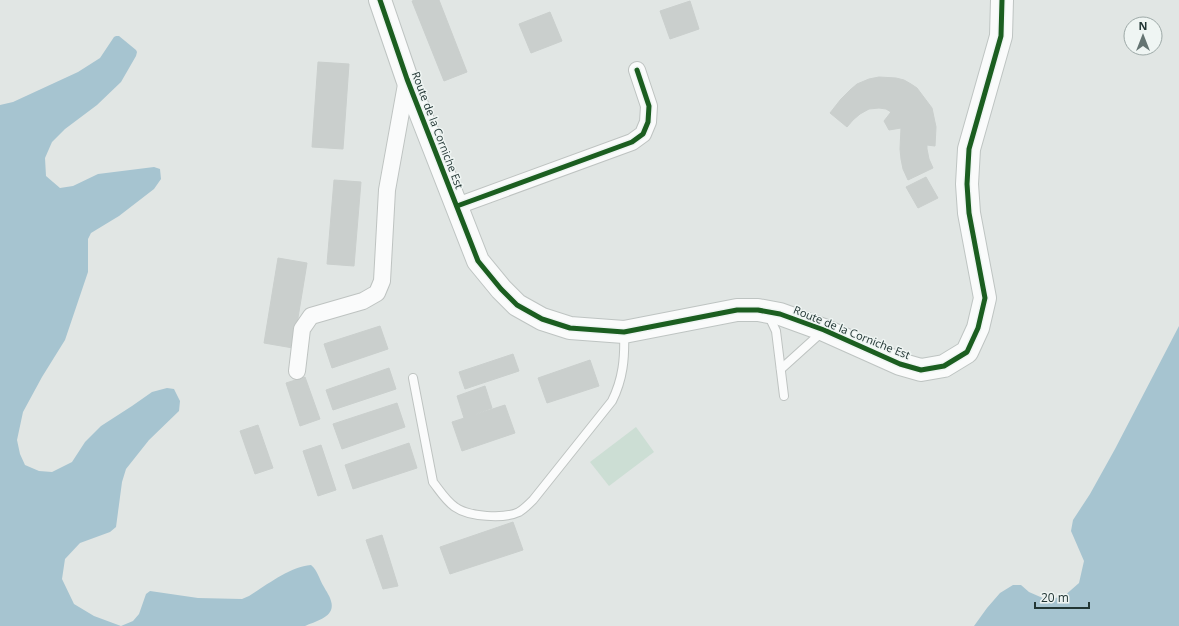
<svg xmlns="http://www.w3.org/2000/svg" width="1179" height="626" viewBox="0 0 1179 626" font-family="'Open Sans',sans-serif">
<rect width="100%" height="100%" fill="#e1e6e4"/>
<path fill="#ccded4" d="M636,427L654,452L609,486L590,462Z"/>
<g fill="#a6c4d0">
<path d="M116,36H119L136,50L137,52L136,56L121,82L97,105L65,129L52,142L45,158L46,176L60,188L73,186L98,174L154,167L160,169L161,179L154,189L119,216L91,233L88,239V272L65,340L42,377L23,412L17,440L20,454L25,465L39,471L52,472L72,462L85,442L101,426L132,406L152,392L167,388L174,389L180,401L179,411L149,440L126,469L122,482L116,527L110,532L80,543L65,559L62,579L74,604L94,616L121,626L133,621L139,614L146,594L150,591L198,598L242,599L249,596C267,585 289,567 311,565C318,571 319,579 324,587C326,591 330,596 331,601C336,617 316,621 305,626H0V105L13,102L78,72L100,58L114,37Z"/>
<path d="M1179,326V626H974L987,608L1000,593L1013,585H1021L1029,592L1045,599L1063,597L1079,583L1084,561L1071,531L1073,520L1090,494L1115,449Z"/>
</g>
<g fill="#cacfcd" stroke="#cacfcd">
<path d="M415,0H439L467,72L444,81L412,1Z"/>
<path d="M690,1L699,29L670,39L660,11Z"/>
<path d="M550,12L562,41L531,53L519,24Z"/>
<path d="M318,62L349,64L343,149L312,147Z"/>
<path d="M879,77L896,78L904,80L911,84L917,88L932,108L936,127L935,146L927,145V149L929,159L933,168L908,180L903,169L901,159L900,149L901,128L889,130L884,121L891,112L886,109L879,108L869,109L860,114L853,120L847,127L830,113L841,99L850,90L857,84L869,79Z"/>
<path d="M926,177L938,198L918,208L906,187Z"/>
<path d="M334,180L361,182L354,266L327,264Z"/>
<path d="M278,258L307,263L293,348L264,343Z"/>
<path d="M380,326L388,349L332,368L324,344Z"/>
<path d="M513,354L519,371L465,389L459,372Z"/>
<path d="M590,360L599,386L547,403L538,378Z"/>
<path d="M389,368L396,389L333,410L326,390Z"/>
<path d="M305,377L320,419L300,426L286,383Z"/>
<path d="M485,386L492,408L464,418L457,396Z"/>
<path d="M397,403L405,427L342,449L333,424Z"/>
<path d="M505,405L515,433L462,451L452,422Z"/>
<path d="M258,425L273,468L255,474L240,431Z"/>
<path d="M409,443L417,468L353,489L345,465Z"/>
<path d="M321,445L336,490L318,496L303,451Z"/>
<path d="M513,522L523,550L450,574L440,547Z"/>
<path d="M382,535L398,586L383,589L366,540Z"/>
</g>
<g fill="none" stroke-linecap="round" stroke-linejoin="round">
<g stroke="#bec3c1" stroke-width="10">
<g id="lane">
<path d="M768,314L776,331L784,396"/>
<path d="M781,369L822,332"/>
<path d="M413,378L433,482C440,491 446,501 455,507C469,517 504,519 519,512C524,509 529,504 533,500L612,401C623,379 625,358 624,333"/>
</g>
</g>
<g stroke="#bec3c1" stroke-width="18">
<g id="street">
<path d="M457,206L632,142L643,134L648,122L649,106L637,70"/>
<path d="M297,371L302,329L311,316L363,301L377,293L382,281L387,190L407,79"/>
</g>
</g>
<g stroke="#bec4c2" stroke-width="24">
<path id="secondary" d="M380,0L407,79L478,261L501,289L517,305L542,319L570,328L624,332L737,310H758L780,314L824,330L900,364L921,370L944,366L967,352L978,328L985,298L969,213L967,184L969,149L1001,36L1002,0"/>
</g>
<use href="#lane" stroke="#fafbfb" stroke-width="8"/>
<use href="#street" stroke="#fafbfb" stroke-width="16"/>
<use href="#secondary" stroke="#fafbfb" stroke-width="22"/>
<g stroke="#eff5f3" stroke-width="8">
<g id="cycleway">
<path d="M380,0L407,79L478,261L501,289L517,305L542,319L570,328L624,332L737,310H758L780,314L824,330L900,364L921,370L944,366L967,352L978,328L985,298L969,213L967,184L969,149L1001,36L1002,0"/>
<path d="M457,206L632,142L643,134L648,122L649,106L637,70"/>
</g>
</g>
<use href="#cycleway" stroke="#1b5e20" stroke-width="5"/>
</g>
<g text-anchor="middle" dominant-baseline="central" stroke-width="3" stroke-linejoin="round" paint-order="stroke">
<g font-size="11" fill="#223634" stroke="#eff5f3">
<text transform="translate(438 130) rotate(69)">Route de la Corniche Est</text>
<text transform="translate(852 332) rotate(22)">Route de la Corniche Est</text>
</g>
</g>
<g transform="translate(1143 36)"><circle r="19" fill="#eff5f3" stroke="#9da9a7"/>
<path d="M0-3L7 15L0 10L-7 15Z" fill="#657472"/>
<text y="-6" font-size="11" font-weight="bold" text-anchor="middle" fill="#223634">N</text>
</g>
<path d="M1035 602v6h54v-6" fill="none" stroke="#223634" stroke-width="2"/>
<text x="1041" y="602" font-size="12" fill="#223634" stroke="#eff5f3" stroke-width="3" paint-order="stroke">20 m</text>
</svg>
